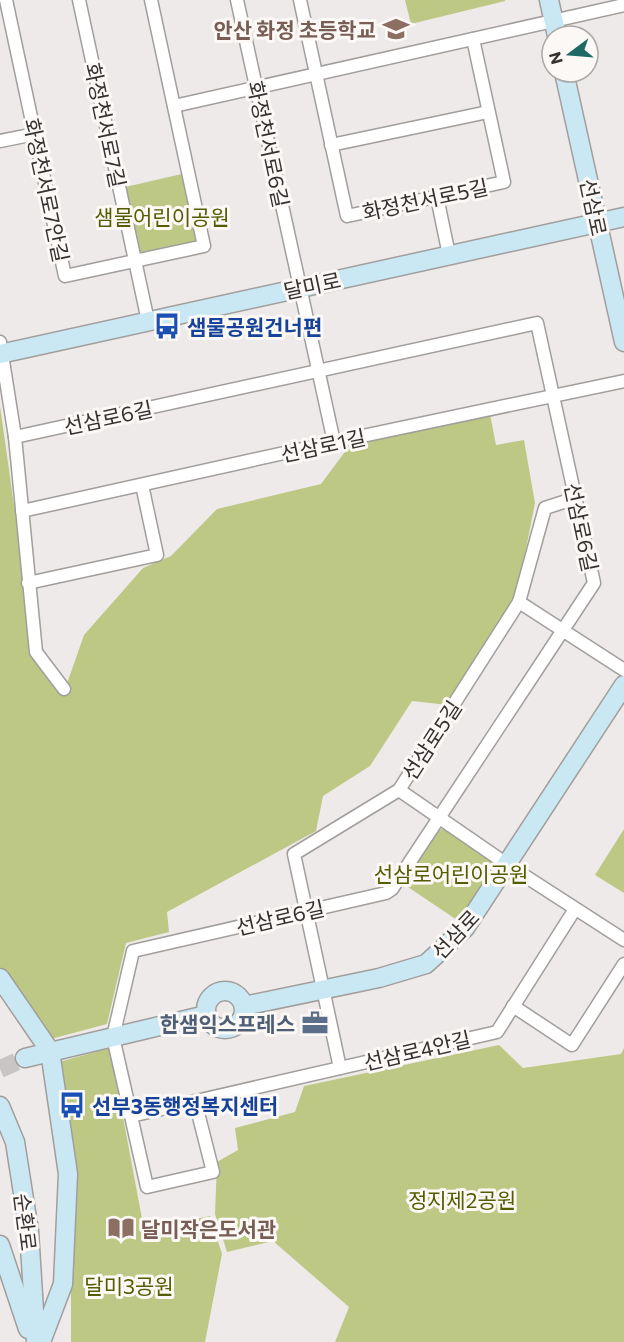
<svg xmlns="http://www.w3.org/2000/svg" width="624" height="1342" viewBox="0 0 624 1342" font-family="Commissioner,'Noto Sans KR',sans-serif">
<rect width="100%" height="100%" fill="#eeeae9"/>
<g fill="#bec885">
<path d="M405,0H505V1L411,24Z"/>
<path d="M186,173L202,245L137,259L121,188Z"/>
<path d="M0,406L35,654L64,692L84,635L143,568L171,556L217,509L321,484L350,445L490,414L496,445L524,440L535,503L517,595L448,705L412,701L370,766L323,796L316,831L167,912L169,932L126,943L107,1024L51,1039L0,967Z"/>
<path d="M443,828L451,829L500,862L460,922L402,883L436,833Z"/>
<path d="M624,829V893L595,875Z"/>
<path d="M499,1045L523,1068L621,1054L624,1048V1342H335L349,1307L273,1241L227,1252L215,1214L217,1162L238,1150L235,1128L295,1112L304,1086Z"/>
<path d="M110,1048L144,1229L210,1216L222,1254L205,1342H71V1288L77,1189L59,1062Z"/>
</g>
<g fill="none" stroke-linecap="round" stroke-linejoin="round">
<path stroke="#c9c5c4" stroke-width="18" stroke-dasharray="18 9" stroke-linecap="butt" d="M0,1069L25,1058"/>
<g stroke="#a19e9c" stroke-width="15">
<g id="street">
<path d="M6,0L65,276L204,246L151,0"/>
<path d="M79,0L148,321"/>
<path d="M237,0L334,442"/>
<path d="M300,0L347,216L504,182L473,39"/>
<path d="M174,106L624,5"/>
<path d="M0,141L35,134"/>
<path d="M331,145L488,112"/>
<path d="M437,197L449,255"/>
<path d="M0,342L15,437L36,652L64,689"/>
<path d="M15,437L537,323L594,583L392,889L386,893L133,951L113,1037L131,1116L497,1032L575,909"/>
<path d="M22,511L334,442L624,381"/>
<path d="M28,583L157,555L142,485"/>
<path d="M519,602L624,670"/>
<path d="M399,790L508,865L624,940"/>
<path d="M513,1006L572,1045L624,964"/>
<path d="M340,1068L294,854L399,790L519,602L545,508L576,498"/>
<path d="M131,1116L147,1187L213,1172L195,1101"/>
</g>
</g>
<g stroke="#a19e9c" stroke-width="21">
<g id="secondary">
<path d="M549,0L557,36"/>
<path d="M564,72L624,342"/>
<path d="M0,354L624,217"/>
<path d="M0,978L50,1051L68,1174L63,1284L41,1342"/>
<circle cx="225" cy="1010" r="19"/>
<path d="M244,1006L379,978L426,964L465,928L624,685"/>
<path d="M25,1058L206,1015"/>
<path d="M0,1106L15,1142L29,1231L36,1342"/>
<path d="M0,1245L28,1329"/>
</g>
</g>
<use href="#street" stroke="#fff" stroke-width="12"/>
<use href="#secondary" stroke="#cae8f3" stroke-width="18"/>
</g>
<defs>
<g id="school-bare" transform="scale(2.07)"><path d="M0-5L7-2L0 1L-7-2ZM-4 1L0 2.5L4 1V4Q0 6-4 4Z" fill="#8d6e63" stroke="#fbf8f6" stroke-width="2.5" paint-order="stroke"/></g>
<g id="bus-bare" transform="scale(2.07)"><path d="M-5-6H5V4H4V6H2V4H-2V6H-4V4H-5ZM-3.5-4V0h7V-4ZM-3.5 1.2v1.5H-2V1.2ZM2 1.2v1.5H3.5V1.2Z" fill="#1a4fb4" stroke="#fbf8f6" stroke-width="2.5" paint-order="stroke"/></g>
<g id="office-bare" transform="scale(2.07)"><path d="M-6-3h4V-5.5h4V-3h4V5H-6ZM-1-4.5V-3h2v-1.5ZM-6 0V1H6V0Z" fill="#5c6f8a" stroke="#fbf8f6" stroke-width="2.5" paint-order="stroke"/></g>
<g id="library-bare" transform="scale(2.07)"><path d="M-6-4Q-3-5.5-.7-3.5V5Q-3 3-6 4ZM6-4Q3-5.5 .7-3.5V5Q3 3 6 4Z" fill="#8d6e63" stroke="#fbf8f6" stroke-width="2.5" paint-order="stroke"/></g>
</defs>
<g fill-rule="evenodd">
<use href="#school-bare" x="396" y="29"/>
<use href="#bus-bare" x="167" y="326"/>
<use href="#office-bare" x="315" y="1023"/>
<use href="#bus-bare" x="72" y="1105"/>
<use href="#library-bare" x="121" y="1228"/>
</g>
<g text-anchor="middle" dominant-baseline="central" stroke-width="6" stroke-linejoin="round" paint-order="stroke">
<g font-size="21" font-weight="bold" fill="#785e54" stroke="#fbf8f6" text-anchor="end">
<text x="376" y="29">안산 화정 초등학교</text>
<text x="141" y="1228" text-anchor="start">달미작은도서관</text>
</g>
<g font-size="21" fill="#333131" stroke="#fbf8f6">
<text transform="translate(106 125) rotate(78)">화정천서로7길</text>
<text transform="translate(269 144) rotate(78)">화정천서로6길</text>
<text transform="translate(47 190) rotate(78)">화정천서로7안길</text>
<text transform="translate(425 199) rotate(-12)">화정천서로5길</text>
<text transform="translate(594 207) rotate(78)">선삼로</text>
<text transform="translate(312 285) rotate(-12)">달미로</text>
<text transform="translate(108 417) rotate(-12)">선삼로6길</text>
<text transform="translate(323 445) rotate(-12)">선삼로1길</text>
<text transform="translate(582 527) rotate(78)">선삼로6길</text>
<text transform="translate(431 740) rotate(-57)">선삼로5길</text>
<text transform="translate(280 917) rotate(-13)">선삼로6길</text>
<text transform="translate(455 934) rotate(-47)">선삼로</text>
<text transform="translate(417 1050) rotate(-13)">선삼로4안길</text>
<text transform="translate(26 1222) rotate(83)">순환로</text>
</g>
<g font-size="21" fill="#555d00" stroke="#fbf8f6">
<text x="162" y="216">샘물어린이공원</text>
<text x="451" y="873">선삼로어린이공원</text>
<text x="462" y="1199">정지제2공원</text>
<text x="129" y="1285">달미3공원</text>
</g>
<g font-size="21" font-weight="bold" fill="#164399" stroke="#fbf8f6" text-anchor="start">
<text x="187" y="326">샘물공원건너편</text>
<text x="92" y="1105">선부3동행정복지센터</text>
</g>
<g font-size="21" font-weight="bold" fill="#4e5e75" stroke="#fbf8f6" text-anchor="end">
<text x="295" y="1023">한샘익스프레스</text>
</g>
</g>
<g transform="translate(570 54) rotate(254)"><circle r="28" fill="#fbf8f6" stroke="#aba8a7" stroke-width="1.5"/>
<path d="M0-4.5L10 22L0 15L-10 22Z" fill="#1e6963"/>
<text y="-9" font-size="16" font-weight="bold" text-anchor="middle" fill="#333131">N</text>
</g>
</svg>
